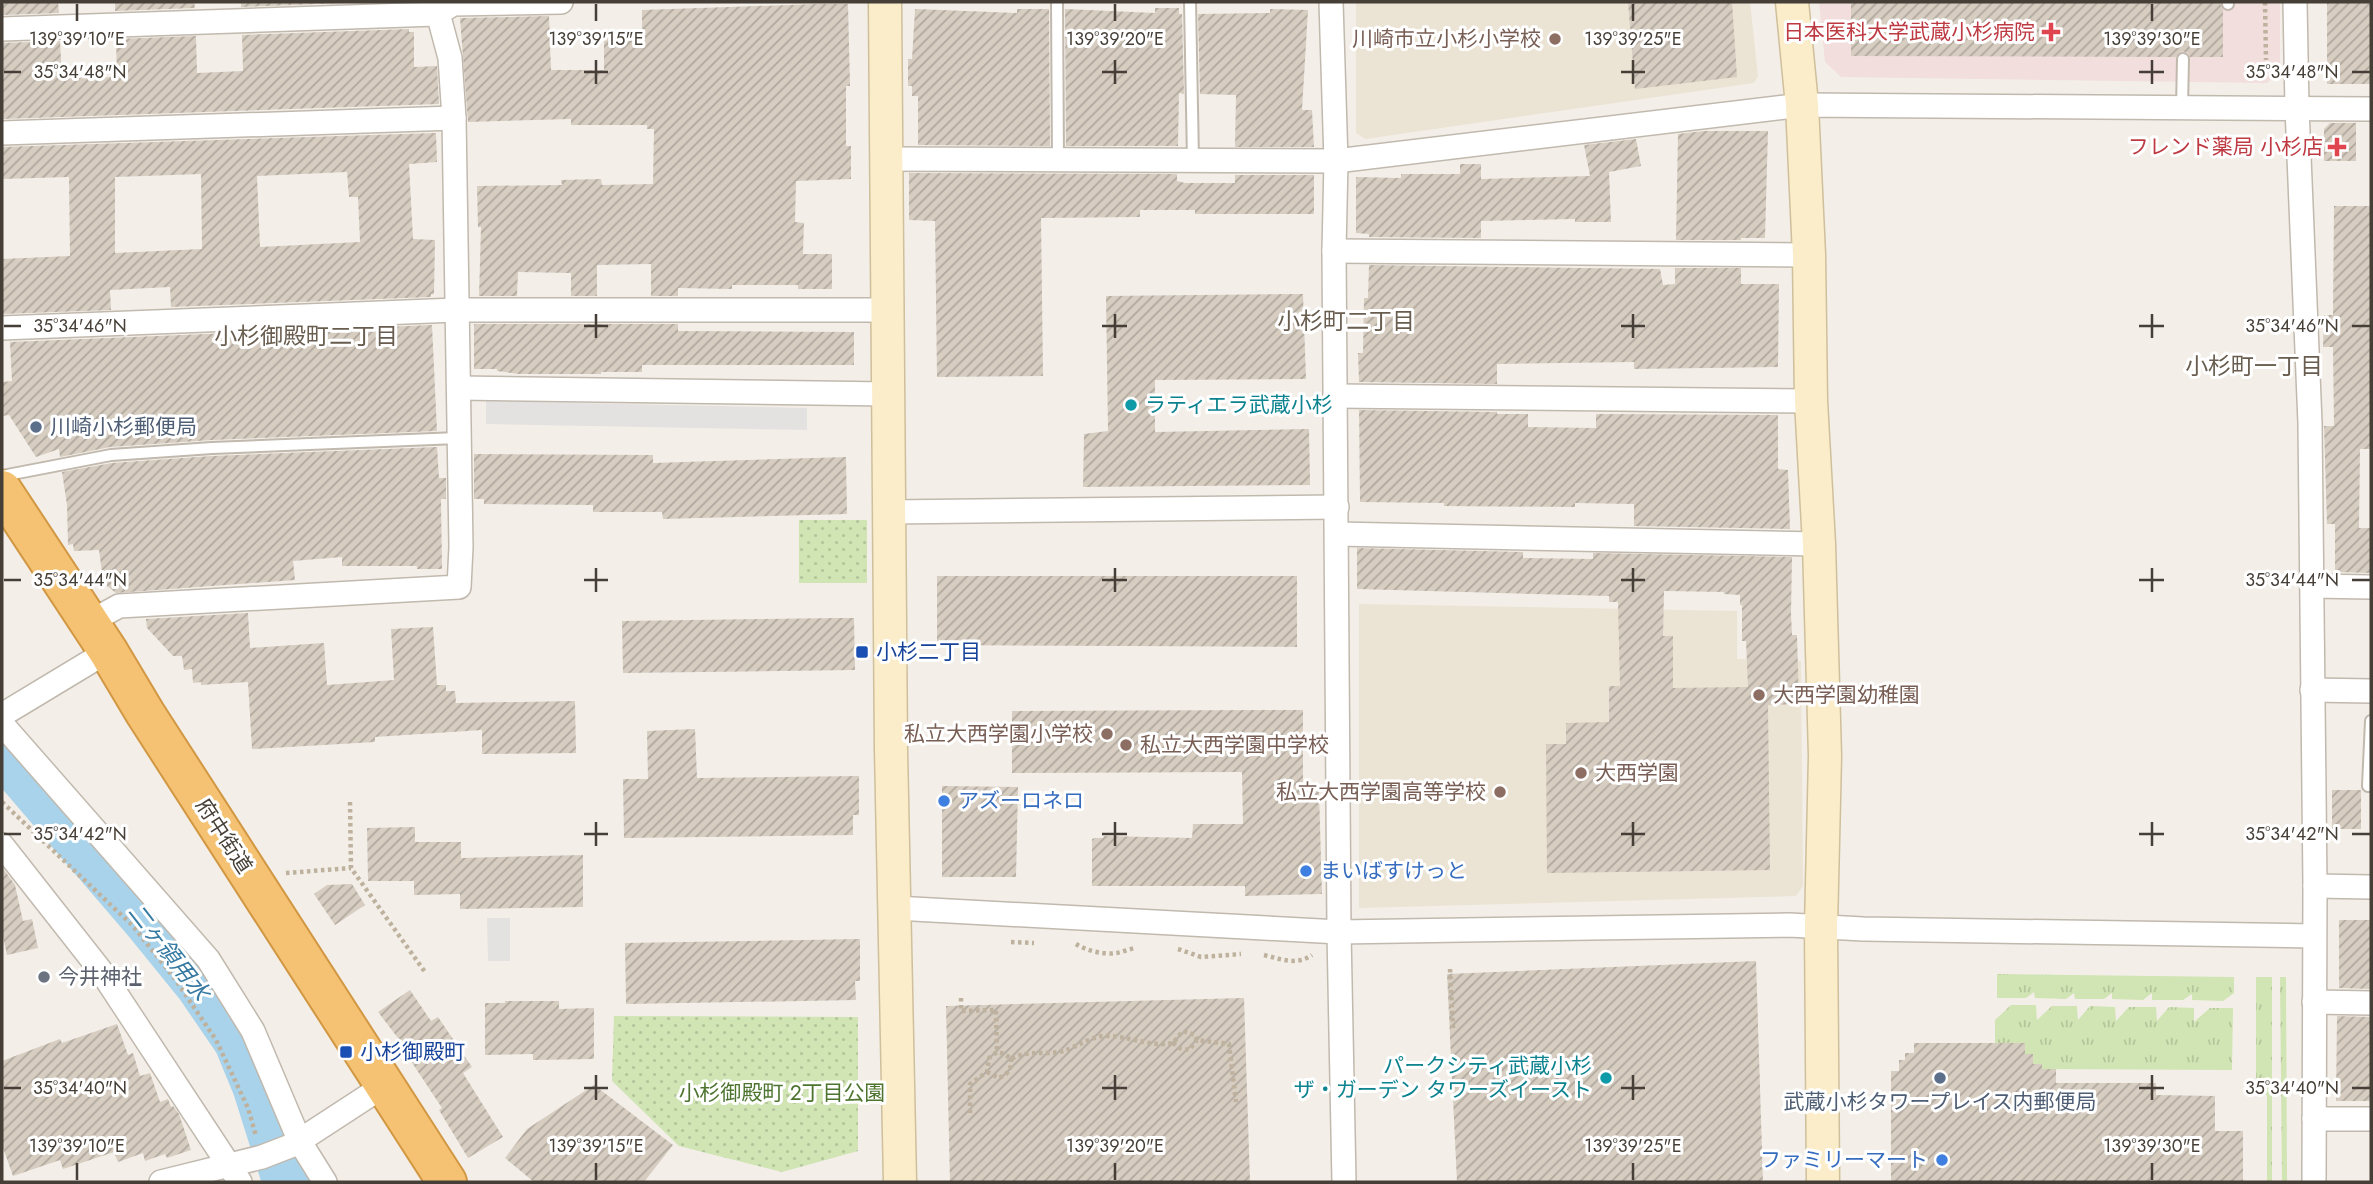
<svg xmlns="http://www.w3.org/2000/svg" width="2373" height="1184" viewBox="0 0 2373 1184" font-family="Jost,'Noto Sans JP',sans-serif">
<defs>
<pattern id="grass-tufts" width="24" height="20" patternUnits="userSpaceOnUse" patternTransform="scale(1.75)"><rect width="24" height="20" fill="#d1e4b4"/><path d="M3 7l-1-3M5 7V3M7 7l1-3M15 17l-1-3M17 17v-4M19 17l1-3" fill="none" stroke="#b5c59b"/></pattern>
<pattern id="park-dots" width="8" height="8" patternUnits="userSpaceOnUse" patternTransform="scale(1.75)"><rect width="8" height="8" fill="#d1e4b4"/><path d="M2 2h.1M6 6h.1" fill="none" stroke="#b5c59b" stroke-width="1.8" stroke-linecap="round"/></pattern>
<pattern id="building-hatch" width="6" height="6" patternUnits="userSpaceOnUse" patternTransform="scale(1.75)"><rect width="6" height="6" fill="#d7cdc1"/><path d="M-1 1l2-2M0 6l6-6M5 7l2-2" fill="none" stroke="#b0a89e"/></pattern>
</defs>
<rect width="100%" height="100%" fill="#f3efe8"/>
<g fill="#ebe3d3">
<path d="M1356,2H1750L1758,76L1754,83L1365,139L1356,133Z"/>
<path d="M1359,604L1737,611V659L1801,661L1803,886L1796,896L1359,908Z"/>
</g>
<path fill="#f2dedd" d="M1819,2H2280V69L2267,83L1841,77L1825,62Z"/>
<g fill="url(#grass-tufts)">
<path d="M1997,974L2234,977V993L2223,1001L2192,1000V994L2183,1000H2152V993L2143,1000L2112,999V993L2104,999H2075L2074,993L2066,999L2035,998L2034,992L2026,998H1997Z"/>
<path d="M2256,977H2272V1182H2267V1095H2256Z"/>
<path d="M2280,977H2286L2287,1182H2282Z"/>
<path d="M2011,1005H2036L2037,1020L2052,1006H2077L2078,1020L2090,1006L2115,1007L2116,1021L2129,1007H2156L2157,1021L2169,1007L2194,1008V1022L2210,1008H2233L2232,1070L2042,1069V1064H2033V1054H2025V1043H1995V1020Z"/>
</g>
<g fill="url(#park-dots)">
<rect x="799" y="520" width="68" height="63"/>
<path d="M614,1016L858,1017V1151L782,1172L679,1146L612,1081Z"/>
</g>
<g fill="#e4e2e0">
<path d="M486,401L807,408V430L486,424Z"/>
<path d="M487,918H510V961H488Z"/>
</g>
<g fill="none" stroke-linecap="round" stroke-linejoin="round">
<path stroke="#a9d3eb" stroke-width="49" d="M2,751L147,920L199,984L238,1041L257,1087L287,1182"/>
</g>
<g fill="url(#building-hatch)" fill-rule="evenodd">
<path d="M2,2H58L59,13L2,15Z"/>
<path d="M115,2H194L195,8L115,11Z"/>
<path d="M241,2H371L241,7Z"/>
<path d="M1628,2H1732L1737,77L1635,89Z"/>
<path d="M1851,2H2220L2223,10V57H2190L2188,53L2182,51L2176,57L1851,56Z"/>
<rect x="2327" y="2" width="44" height="82"/>
<path d="M817,4H848L850,86H846V146H851V179L796,181L795,222L804,223L803,254H832V289H798V285H732V289L678,288V296H651V264L597,265V296H571V273L518,272L517,296H479L481,227H478L477,186L562,185L561,180L601,179L602,185L653,184L654,129H647V125H571V119L468,122L460,18L549,16L551,70H604V38H642V10Z"/>
<path d="M1155,8H1179V14H1182L1184,94L1179,93L1178,146H1066L1065,9L1155,13Z"/>
<path d="M915,9L1017,13V9H1049L1050,146L918,145V96H912V86H908V59H912Z"/>
<path d="M1270,9L1308,10L1302,110H1312L1314,147H1235L1236,95L1200,94L1198,14L1270,13Z"/>
<path d="M409,29V32H414V67L437,66L439,104L2,119V43L60,41L62,78L117,77L116,39L196,36L197,73L243,71L242,35Z"/>
<path d="M2330,123H2356V161H2324V129Z"/>
<path d="M1704,131H1768L1765,238H1741V240H1676L1678,134Z"/>
<path d="M436,133L437,162L409,164L413,239L435,240L434,294H431V297L171,307L170,287L110,290L111,310L2,314V259L70,256L69,177L2,179V147ZM347,172L349,197H358L360,242L260,247L257,176ZM201,174L202,249L115,253V177Z"/>
<path d="M1636,139L1641,166L1609,172L1611,222H1575V219L1481,221V238L1369,237V234L1356,233V177L1401,178V174H1460V164H1481V179L1590,176L1584,145Z"/>
<path d="M909,173L1177,174V181L1185,183H1235V175H1314V214H1195V210H1140V217L1041,218L1043,376L937,377L935,221L909,220Z"/>
<path d="M2334,206H2371V449H2360L2359,528H2371V573L2335,572V524H2327L2324,426H2334L2333,347H2323L2324,315H2333Z"/>
<path d="M1369,265L1660,269L1663,285L1675,284V268H1741V284H1779L1778,367L1634,369V362L1497,364V384L1359,382L1358,353H1363L1364,298H1368Z"/>
<path d="M1303,294L1306,379L1155,380V432L1309,429L1310,485L1083,487L1084,434L1108,431L1106,296Z"/>
<path d="M474,324H678V331L854,332V365H642V372H601V374H519L497,371V369H474Z"/>
<path d="M432,325L437,431L212,440L110,447L60,457L59,449L36,457L9,415L2,416V382L12,381L10,342Z"/>
<path d="M1359,410L1497,412V414H1528V427L1596,428V414L1778,415V469L1788,470L1790,529L1634,526V504L1575,503V507L1444,506V503L1360,502Z"/>
<path d="M437,447L439,478H446V499H441L442,569H417V566H342V557L293,561L295,580L116,593L107,586V580H103L99,550L74,551L73,544L68,545L67,505L62,472L112,463L212,456Z"/>
<path d="M474,454L653,455V463L846,457L847,514L663,519L662,512H593V505L484,504V499H474Z"/>
<path d="M1357,548L1523,552V558L1593,559V553L1792,557L1791,613L1792,635H1797L1799,704L1768,705L1770,870L1547,873L1546,744H1566V723L1609,722V686H1620L1618,602H1609V596L1357,589ZM1664,591L1724,592V594L1740,595V605H1742V641H1746L1748,687L1673,688V636H1663Z"/>
<path d="M937,576H1297V647L937,645Z"/>
<path d="M248,613L250,648L324,643L327,685L394,680L391,629L433,627L437,685H446V691H455L456,703L575,701L576,753L482,754V730L375,737V742L252,749L248,682L201,685V682L193,683L192,669L184,670L182,656H173L147,628L146,619Z"/>
<path d="M838,618H854L855,670L623,673L622,621Z"/>
<path d="M1303,710V792L1319,791L1322,894L1245,896V886H1092V839L1095,838H1103L1104,836L1192,838L1193,824H1243L1242,772L1012,773V711Z"/>
<path d="M695,729L697,778L859,776V815H853V835L624,838L623,779H648L647,731Z"/>
<path d="M942,786L1018,787L1016,877H942Z"/>
<rect x="2332" y="790" width="29" height="39"/>
<path d="M415,827V842H461V858L583,855V907L460,909V894L414,895V881H368L367,828Z"/>
<path d="M2,867L15,885L23,921L32,919L38,948L7,955L2,932Z"/>
<path d="M352,884L365,905L335,925L314,894L327,885Z"/>
<path d="M2339,920H2371V989L2339,988Z"/>
<path d="M860,939V981H855L856,1000L626,1004L625,943Z"/>
<path d="M1756,961L1763,1182H1457L1447,974Z"/>
<path d="M410,990L431,1021L438,1017L472,1067L463,1073L503,1137L468,1158L439,1110L442,1108L399,1043L401,1042L378,1012Z"/>
<path d="M1244,998L1250,1182H950L946,1006Z"/>
<path d="M505,1001H559V1009L594,1008V1059L533,1060V1054L485,1055V1003H505Z"/>
<path d="M2337,1016L2371,1017V1101H2336Z"/>
<path d="M117,1024L128,1055L133,1053L140,1076L150,1073L160,1102L168,1099L171,1107L173,1106L179,1114L191,1150L167,1158L165,1154L145,1161L143,1153L118,1162L114,1152L63,1169L60,1160L13,1176L2,1145V1061L60,1039L62,1043Z"/>
<path d="M1914,1043H2025V1054H2033V1064H2042V1069H2056V1083H2156V1095L2215,1096V1131H2243V1182H1891V1071H1899V1060H1905V1053H1914Z"/>
<path d="M594,1085L673,1145L644,1182H534L505,1158L527,1129Z"/>
</g>
<g fill="none" stroke-linecap="round" stroke-linejoin="round">
<g stroke="#c1b9ae" stroke-width="14">
<g id="lane">
<path d="M1057,2L1058,160"/>
<path d="M1190,2L1193,160"/>
<path d="M2228,4V2"/>
<path d="M2182,108L2183,59"/>
<path d="M2,476L111,455L212,448L458,438"/>
<path d="M2371,721L2368,786H2371"/>
</g>
</g>
<g stroke="#c1b9ae" stroke-width="26">
<g id="street">
<path d="M1331,2L1336,161L1334,251L1339,932L1344,1182"/>
<path d="M2295,2L2297,108L2310,423L2315,886L2314,1182"/>
<path d="M2,29L437,14L453,4L561,2"/>
<path d="M2,133L454,118"/>
<path d="M886,159L1336,161L1802,105L2371,109"/>
<path d="M1334,251L1809,255"/>
<path d="M2,328L456,310H886"/>
<path d="M459,388L888,394"/>
<path d="M1335,396L1811,401"/>
<path d="M890,512L1337,507"/>
<path d="M1337,534L1819,544"/>
<path d="M2312,586L2371,587"/>
<path d="M88,623L119,606L459,587L461,547L454,118L450,58L435,2"/>
<path d="M2312,690L2371,691"/>
<path d="M2,715L108,651"/>
<path d="M2,724L208,959L253,1031L300,1142L325,1182"/>
<path d="M2,845L101,971L240,1182"/>
<path d="M2315,886L2371,887"/>
<path d="M895,908L1339,932L1789,925L1863,929L2314,936"/>
<path d="M2314,1002L2371,1003"/>
<path d="M2314,1119H2371"/>
<path d="M161,1182L262,1157L293,1145L385,1085"/>
</g>
</g>
<g stroke="#cfbf9b" stroke-width="35">
<g id="secondary">
<path d="M885,2L891,750L900,1182"/>
<path d="M1792,2L1802,105L1809,255L1811,401L1819,544L1825,756L1821,927L1823,1182"/>
</g>
</g>
<g stroke="#d29743" stroke-width="42">
<path id="highway" d="M2,490L108,651L145,713L447,1182"/>
</g>
<g stroke="#beb19e" stroke-width="4.5" stroke-dasharray="3.5 3.5" stroke-linecap="butt">
<path d="M2265,2L2266,60"/>
<path d="M2,802L133,926L175,979L216,1040L248,1108L256,1136"/>
<path d="M350,802L351,868L425,972"/>
<path d="M286,873L351,868"/>
<path d="M1011,942L1034,943"/>
<path d="M1076,944C1087,951 1104,955 1117,953C1123,952 1129,949 1135,948"/>
<path d="M1178,949L1201,957L1241,954"/>
<path d="M1264,955C1281,959 1296,966 1312,955"/>
<path d="M1450,969L1453,1028"/>
<path d="M961,998V1011L996,1010L997,1052"/>
<path d="M1173,1043L1179,1048L1189,1050L1197,1040"/>
<path d="M987,1072L999,1078C1008,1074 1012,1069 1011,1059"/>
<path d="M970,1113V1084L987,1072L989,1058L997,1052L1005,1054L1011,1059C1028,1049 1045,1056 1063,1051C1077,1047 1095,1034 1109,1036C1132,1037 1150,1047 1173,1043L1183,1031L1195,1035L1197,1040L1229,1044L1236,1102"/>
</g>
<use href="#lane" stroke="#fff" stroke-width="10"/>
<use href="#street" stroke="#fff" stroke-width="23"/>
<use href="#secondary" stroke="#fbedca" stroke-width="32"/>
<use href="#highway" stroke="#f4c272" stroke-width="38"/>
</g>
<path fill="none" stroke="#463f37" stroke-width="2.5" d="M77,4V21M596,4V21M1115,4V21M1633,4V21M2152,4V21M596,60V84M1115,60V84M1633,60V84M2152,60V84M4,72H21M584,72H608M1102,72H1127M1621,72H1645M2139,72H2164M2352,72H2370M596,314V338M1115,314V338M1633,314V338M2152,314V338M4,326H21M584,326H608M1102,326H1127M1621,326H1645M2139,326H2164M2352,326H2370M596,568V592M1115,568V592M1633,568V592M2152,568V592M4,580H21M584,580H608M1102,580H1127M1621,580H1645M2139,580H2164M2352,580H2370M596,822V846M1115,822V846M1633,822V846M2152,822V846M4,834H21M584,834H608M1102,834H1127M1621,834H1645M2139,834H2164M2352,834H2370M596,1075V1100M1115,1075V1100M1633,1075V1100M2152,1075V1100M4,1088H21M584,1088H608M1102,1088H1127M1621,1088H1645M2139,1088H2164M2352,1088H2370M77,1163V1180M596,1163V1180M1115,1163V1180M1633,1163V1180M2152,1163V1180"/>
<g fill="#e0444e" stroke="#fff" stroke-width="2.5">
<path d="M2047.5 21.5h7v7h7v7h-7v7h-7v-7h-7v-7h7z"/>
<path d="M2333.5 136.5h7v7h7v7h-7v7h-7v-7h-7v-7h7z"/>
</g>
<g fill="#8d6e63" stroke="#fff" stroke-width="2.5">
<circle cx="1555" cy="39" r="7"/>
<circle cx="1759" cy="695" r="7"/>
<circle cx="1107" cy="734" r="7"/>
<circle cx="1126" cy="745" r="7"/>
<circle cx="1581" cy="773" r="7"/>
<circle cx="1500" cy="792" r="7"/>
</g>
<g fill="#0f9aa8" stroke="#fff" stroke-width="2.5">
<circle cx="1131" cy="405" r="7"/>
<circle cx="1606" cy="1078" r="7"/>
</g>
<g fill="#5c6f8a" stroke="#fff" stroke-width="2.5">
<circle cx="36" cy="427" r="7"/>
<circle cx="1940" cy="1078" r="7"/>
</g>
<g fill="#1a4fb4" stroke="#fff" stroke-width="2.5">
<rect x="855" y="645" width="14" height="14" rx="3.5"/>
<rect x="339" y="1045" width="14" height="14" rx="3.5"/>
</g>
<g fill="#3f7fe0" stroke="#fff" stroke-width="2.5">
<circle cx="944" cy="801" r="7"/>
<circle cx="1306" cy="871" r="7"/>
<circle cx="1942" cy="1160" r="7"/>
</g>
<circle fill="#6b7280" stroke="#fff" stroke-width="2.5" cx="44" cy="977" r="7"/>
<g text-anchor="middle" dominant-baseline="central" stroke-width="6" stroke-linejoin="round" paint-order="stroke">
<g font-size="21" fill="#be3a42" stroke="#fff" text-anchor="end">
<text x="2035" y="32">日本医科大学武蔵小杉病院</text>
<text x="2323" y="147">フレンド薬局 小杉店</text>
</g>
<g font-size="21" fill="#785e54" stroke="#fff" text-anchor="end">
<text x="1541" y="39">川崎市立小杉小学校</text>
<text x="1773" y="695" text-anchor="start">大西学園幼稚園</text>
<text x="1093" y="734">私立大西学園小学校</text>
<text x="1140" y="745" text-anchor="start">私立大西学園中学校</text>
<text x="1595" y="773" text-anchor="start">大西学園</text>
<text x="1486" y="792">私立大西学園高等学校</text>
</g>
<g font-size="21" fill="#0d838f" stroke="#fff" text-anchor="start">
<text x="1145" y="405">ラティエラ武蔵小杉</text>
<text x="1592" y="1066" text-anchor="end">パークシティ武蔵小杉<tspan x="1592" dy="24">ザ・ガーデン タワーズイースト</tspan></text>
</g>
<g font-size="21" fill="#4e5e75" stroke="#fff" text-anchor="start">
<text x="50" y="427">川崎小杉郵便局</text>
<text x="1940" y="1102" text-anchor="middle">武蔵小杉タワープレイス内郵便局</text>
</g>
<g font-size="21" fill="#164399" stroke="#fff" text-anchor="start">
<text x="876" y="652">小杉二丁目</text>
<text x="360" y="1052">小杉御殿町</text>
</g>
<g font-size="21" fill="#366cbe" stroke="#fff" text-anchor="start">
<text x="958" y="801">アズーロネロ</text>
<text x="1320" y="871">まいばすけっと</text>
<text x="1928" y="1160" text-anchor="end">ファミリーマート</text>
</g>
<g font-size="21" fill="#463f37" stroke="#fff">
<text transform="translate(224 836) rotate(57)">府中街道</text>
</g>
<g font-size="21" fill="#5b616d" stroke="#fff" text-anchor="start">
<text x="58" y="977">今井神社</text>
</g>
<g font-size="21" fill="#4c742e" stroke="#fff">
<text x="782" y="1093">小杉御殿町 2丁目公園</text>
</g>
<g font-size="23" fill="#685d4f" stroke="#fff">
<text x="1346" y="321">小杉町二丁目</text>
<text x="306" y="336">小杉御殿町二丁目</text>
<text x="2254" y="366">小杉町一丁目</text>
</g>
<g font-size="23" font-style="italic" fill="#367aa2" stroke="#fff">
<text transform="translate(169 952) rotate(52)">二ヶ領用水</text>
</g>
</g>
<g font-size="18" text-anchor="middle" fill="#463f37" stroke="#fff" stroke-width="6" stroke-linejoin="round" paint-order="stroke">
<text x="77" y="45">139°39'10"E</text>
<text x="596" y="45">139°39'15"E</text>
<text x="1115" y="45">139°39'20"E</text>
<text x="1633" y="45">139°39'25"E</text>
<text x="2152" y="45">139°39'30"E</text>
<text x="80" y="78">35°34'48"N</text>
<text x="2292" y="78">35°34'48"N</text>
<text x="80" y="332">35°34'46"N</text>
<text x="2292" y="332">35°34'46"N</text>
<text x="80" y="586">35°34'44"N</text>
<text x="2292" y="586">35°34'44"N</text>
<text x="80" y="840">35°34'42"N</text>
<text x="2292" y="840">35°34'42"N</text>
<text x="80" y="1094">35°34'40"N</text>
<text x="2292" y="1094">35°34'40"N</text>
<text x="77" y="1152">139°39'10"E</text>
<text x="596" y="1152">139°39'15"E</text>
<text x="1115" y="1152">139°39'20"E</text>
<text x="1633" y="1152">139°39'25"E</text>
<text x="2152" y="1152">139°39'30"E</text>
</g>
<rect width="2373" height="1184" fill="none" stroke="#463f37" stroke-width="7"/>
</svg>
